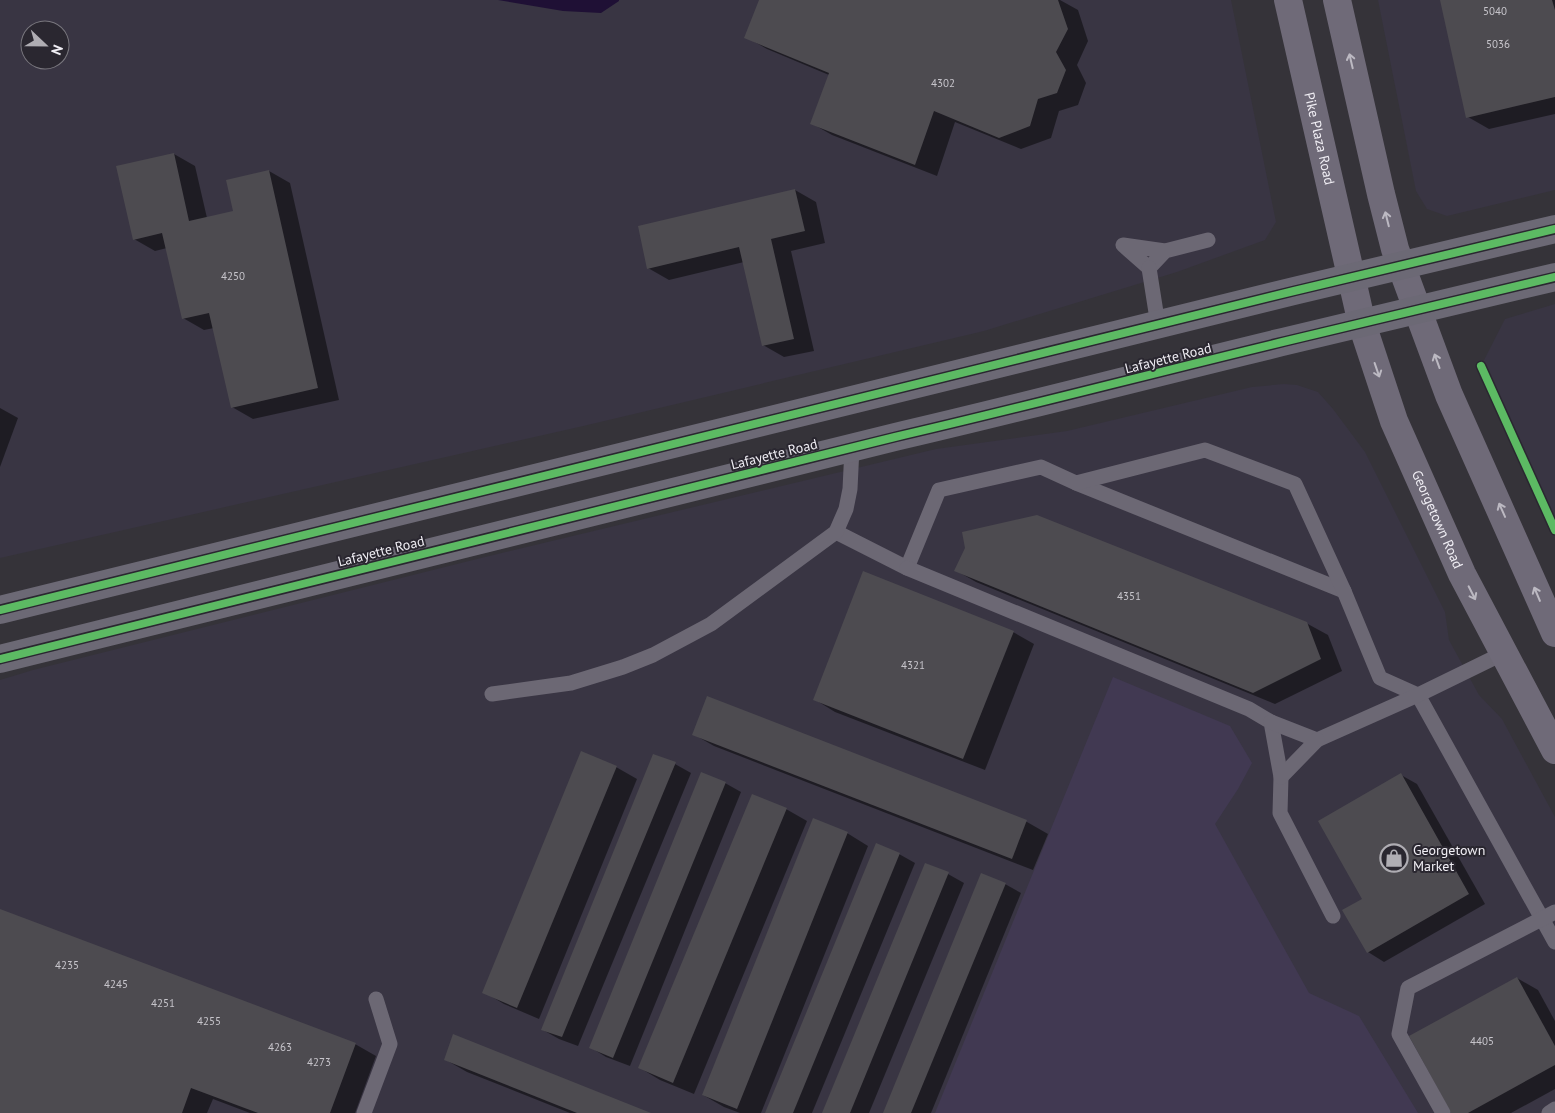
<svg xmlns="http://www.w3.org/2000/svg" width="1555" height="1113" viewBox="0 0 1555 1113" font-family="'PT Sans',sans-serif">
<rect width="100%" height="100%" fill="#353339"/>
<g fill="#393543" fill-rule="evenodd">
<path d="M0,0H1231L1276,222L1265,240L1177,272L984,331L579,427L0,558ZM30,30H60V60H30Z"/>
<path d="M1378,0H1555V190L1447,216L1427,209L1416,191Z"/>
<path d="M1555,304V530L1481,366L1505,319Z"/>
<path d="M1284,384L1297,385L1318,392L1333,409L1365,452L1445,612L1449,640L1479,695L1502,719L1555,817V1113H0V680L33,670L481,558L936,449L1067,431L1252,387Z"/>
</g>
<path fill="#413952" d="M1113,677L1230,726L1252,763L1238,789L1215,824L1309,993L1359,1016L1418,1113H935Z"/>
<path fill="#1f1035" d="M498,0H619V1L601,13L563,11Z"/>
<g fill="#0007">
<path d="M761,0H1060L1078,10L1088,41L1077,65L1086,83L1078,105L1059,111L1051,138L1021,149L955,122L937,176L832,135L811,123L829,75L767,49L746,37Z"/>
<path d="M1441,0H1555V114L1489,129L1468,117Z"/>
<path d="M174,154L195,166L207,218L235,212L269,171L290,183L339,400L253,419L232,407L214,328L204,330L183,318L167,248L155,251L134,239Z"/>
<path d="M795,190L816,202L825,243L791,251L814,351L784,357L763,345L744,262L669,280L648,268Z"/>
<path d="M0,408L18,418L0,467Z"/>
<path d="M955,570L1306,623L1328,635L1342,671L1275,704L976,582Z"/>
<path d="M1013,632L1034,644L985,770L835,712L814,699Z"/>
<path d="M708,698L1027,822L1048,834L1033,870L714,746L693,734Z"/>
<path d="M675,764L691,773L578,1046L559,1039L543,1030Z"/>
<path d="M616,767L637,779L539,1019L504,1004L484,992Z"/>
<path d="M1401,775L1417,784L1485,904L1384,962L1368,952L1364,899Z"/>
<path d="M725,783L741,792L630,1066L606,1057L590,1047Z"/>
<path d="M786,809L807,821L694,1094L660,1080L640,1068Z"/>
<path d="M813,820L847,833L868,846L761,1113H740L724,1107L703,1095Z"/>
<path d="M899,854L915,863L812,1113H767Z"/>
<path d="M926,864L948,874L964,883L869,1113H823Z"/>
<path d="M1005,884L1021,893L931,1113H884Z"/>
<path d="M0,911L355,1044L376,1056L355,1113H250L213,1099L207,1113H0Z"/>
<path d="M1517,978L1538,990L1555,1021V1089L1511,1113H1452Z"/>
<path d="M446,1060L648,1113H570L467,1072Z"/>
</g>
<g fill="#4d4b50">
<path d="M759,0H1058L1068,29L1056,52L1066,70L1057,93L1038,99L1030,126L999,138L934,111L915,165L810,124L829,73L744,38Z"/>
<path d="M1440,0H1552L1555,10V97L1466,118Z"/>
<path d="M174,153L189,221L233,211L226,180L269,170L318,388L231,408L209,313L182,319L162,233L133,240L116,166Z"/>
<path d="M795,189L805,231L771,239L794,339L762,346L739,247L647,269L638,226Z"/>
<path d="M1037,515L1307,622L1321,659L1253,693L954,571L965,548L962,532Z"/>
<path d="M863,571L1014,631L963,759L813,700Z"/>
<path d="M707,696L1027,820L1012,859L692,735Z"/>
<path d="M581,751L617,766L517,1008L482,993Z"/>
<path d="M653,754L676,762L562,1037L541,1030Z"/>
<path d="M701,772L726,782L613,1058L589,1048Z"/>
<path d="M1401,773L1469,894L1367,953L1342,910L1362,899L1318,821Z"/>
<path d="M752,794L787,808L673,1083L638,1068Z"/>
<path d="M813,818L848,832L737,1109L702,1095Z"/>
<path d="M876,843L900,853L793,1113H765Z"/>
<path d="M925,863L949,872L850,1113H822Z"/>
<path d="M981,873L1006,883L911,1113H883Z"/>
<path d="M0,909L356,1043L330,1113H258L191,1088L182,1113H0Z"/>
<path d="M1517,977L1555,1046V1065L1468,1113H1451L1409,1036Z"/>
<path d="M453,1034L651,1113H577L444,1060Z"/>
</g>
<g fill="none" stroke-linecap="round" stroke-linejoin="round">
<g stroke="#6c6874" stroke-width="15">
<path d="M1165,251L1123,245L1149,268L1165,251L1208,240"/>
<path d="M1149,268L1158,325"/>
<path d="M1076,483L1344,591"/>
<path d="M836,532L907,568L939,490L1041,467L1076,483L1205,450L1295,484L1344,591L1380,678L1418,695L1555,942"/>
<path d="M907,568L1249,709L1271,722L1281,777L1280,813L1333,916"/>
<path d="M492,694L571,683L623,667L653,655L711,624L836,532L846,509L850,489L852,448"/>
<path d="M1271,722L1317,740L1418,695L1504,653"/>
<path d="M1281,777L1317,740"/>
<path d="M364,1113L390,1044L376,999"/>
<path d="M1443,1113L1399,1034L1408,988L1555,912"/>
<path d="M1549,1113L1555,1109"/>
</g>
<g stroke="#6f6a78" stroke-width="28">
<path id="s1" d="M1288,0L1362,324L1394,421L1462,574L1555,750"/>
<path d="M1337,0L1381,194L1395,249L1449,395L1555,633"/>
</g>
<g stroke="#6c6975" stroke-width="28">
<path d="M0,610L1294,291L1555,229"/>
<path d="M0,659L895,437C1029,406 1161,371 1295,339C1381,318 1468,298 1555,277"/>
</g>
<g stroke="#2a2730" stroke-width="11">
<g id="cycleway">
<path d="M1481,366L1555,530"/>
<path d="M0,610L1294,291L1555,229"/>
<path d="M0,659L895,437C1029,406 1161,371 1295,339C1381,318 1468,298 1555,277"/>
</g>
</g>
<use href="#cycleway" stroke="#5cba63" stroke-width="8"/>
</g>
<defs><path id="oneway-shaft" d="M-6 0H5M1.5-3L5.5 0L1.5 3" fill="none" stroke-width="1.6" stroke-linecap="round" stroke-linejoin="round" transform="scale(1.25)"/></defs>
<g stroke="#bcb9c2">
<use href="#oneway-shaft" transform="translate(1351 61) rotate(-103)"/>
<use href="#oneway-shaft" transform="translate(1387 219) rotate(-104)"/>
<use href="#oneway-shaft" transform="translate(1437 361) rotate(-110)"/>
<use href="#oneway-shaft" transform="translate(1377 370) rotate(71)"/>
<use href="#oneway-shaft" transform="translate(1502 510) rotate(-114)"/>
<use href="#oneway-shaft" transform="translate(1472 593) rotate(63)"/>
<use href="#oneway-shaft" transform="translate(1537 594) rotate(-113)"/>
</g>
<defs>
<g id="shop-ring" transform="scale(1.4375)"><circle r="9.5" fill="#2a2730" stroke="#afadb3" stroke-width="1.5"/><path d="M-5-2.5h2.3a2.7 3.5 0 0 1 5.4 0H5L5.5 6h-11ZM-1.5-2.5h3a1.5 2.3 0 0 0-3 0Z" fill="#afadb3"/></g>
</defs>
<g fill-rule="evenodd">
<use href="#shop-ring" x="1394" y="858"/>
</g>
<g text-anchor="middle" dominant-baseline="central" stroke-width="4" stroke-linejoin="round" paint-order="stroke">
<g font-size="11" fill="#c7c5cb">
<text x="1495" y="11">5040</text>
<text x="1498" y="44">5036</text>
<text x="943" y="83">4302</text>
<text x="233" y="276">4250</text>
<text x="1129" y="596">4351</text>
<text x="913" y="665">4321</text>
<text x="67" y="965">4235</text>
<text x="116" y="984">4245</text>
<text x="163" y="1003">4251</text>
<text x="209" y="1021">4255</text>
<text x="1482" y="1041">4405</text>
<text x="280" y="1047">4263</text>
<text x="319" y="1062">4273</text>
</g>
<g font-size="14" fill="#f0eef4" stroke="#2a2730">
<text stroke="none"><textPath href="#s1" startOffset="142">Pike Plaza Road</textPath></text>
<text transform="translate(1168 358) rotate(-14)">Lafayette Road</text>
<text transform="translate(774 454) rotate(-14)">Lafayette Road</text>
<text stroke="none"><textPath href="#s1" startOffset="542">Georgetown Road</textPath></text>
<text transform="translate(381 551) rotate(-14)">Lafayette Road</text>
</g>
<g font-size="14" fill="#f0eef4" stroke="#2a2730" text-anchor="start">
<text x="1413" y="850">Georgetown<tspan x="1413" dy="16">Market</tspan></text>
</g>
</g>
<g transform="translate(45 45) rotate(112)"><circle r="24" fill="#2a2730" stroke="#79777e"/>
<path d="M0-4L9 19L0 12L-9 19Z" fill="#afadb3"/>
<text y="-8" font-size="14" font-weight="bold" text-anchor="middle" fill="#f0eef4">N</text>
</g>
</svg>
